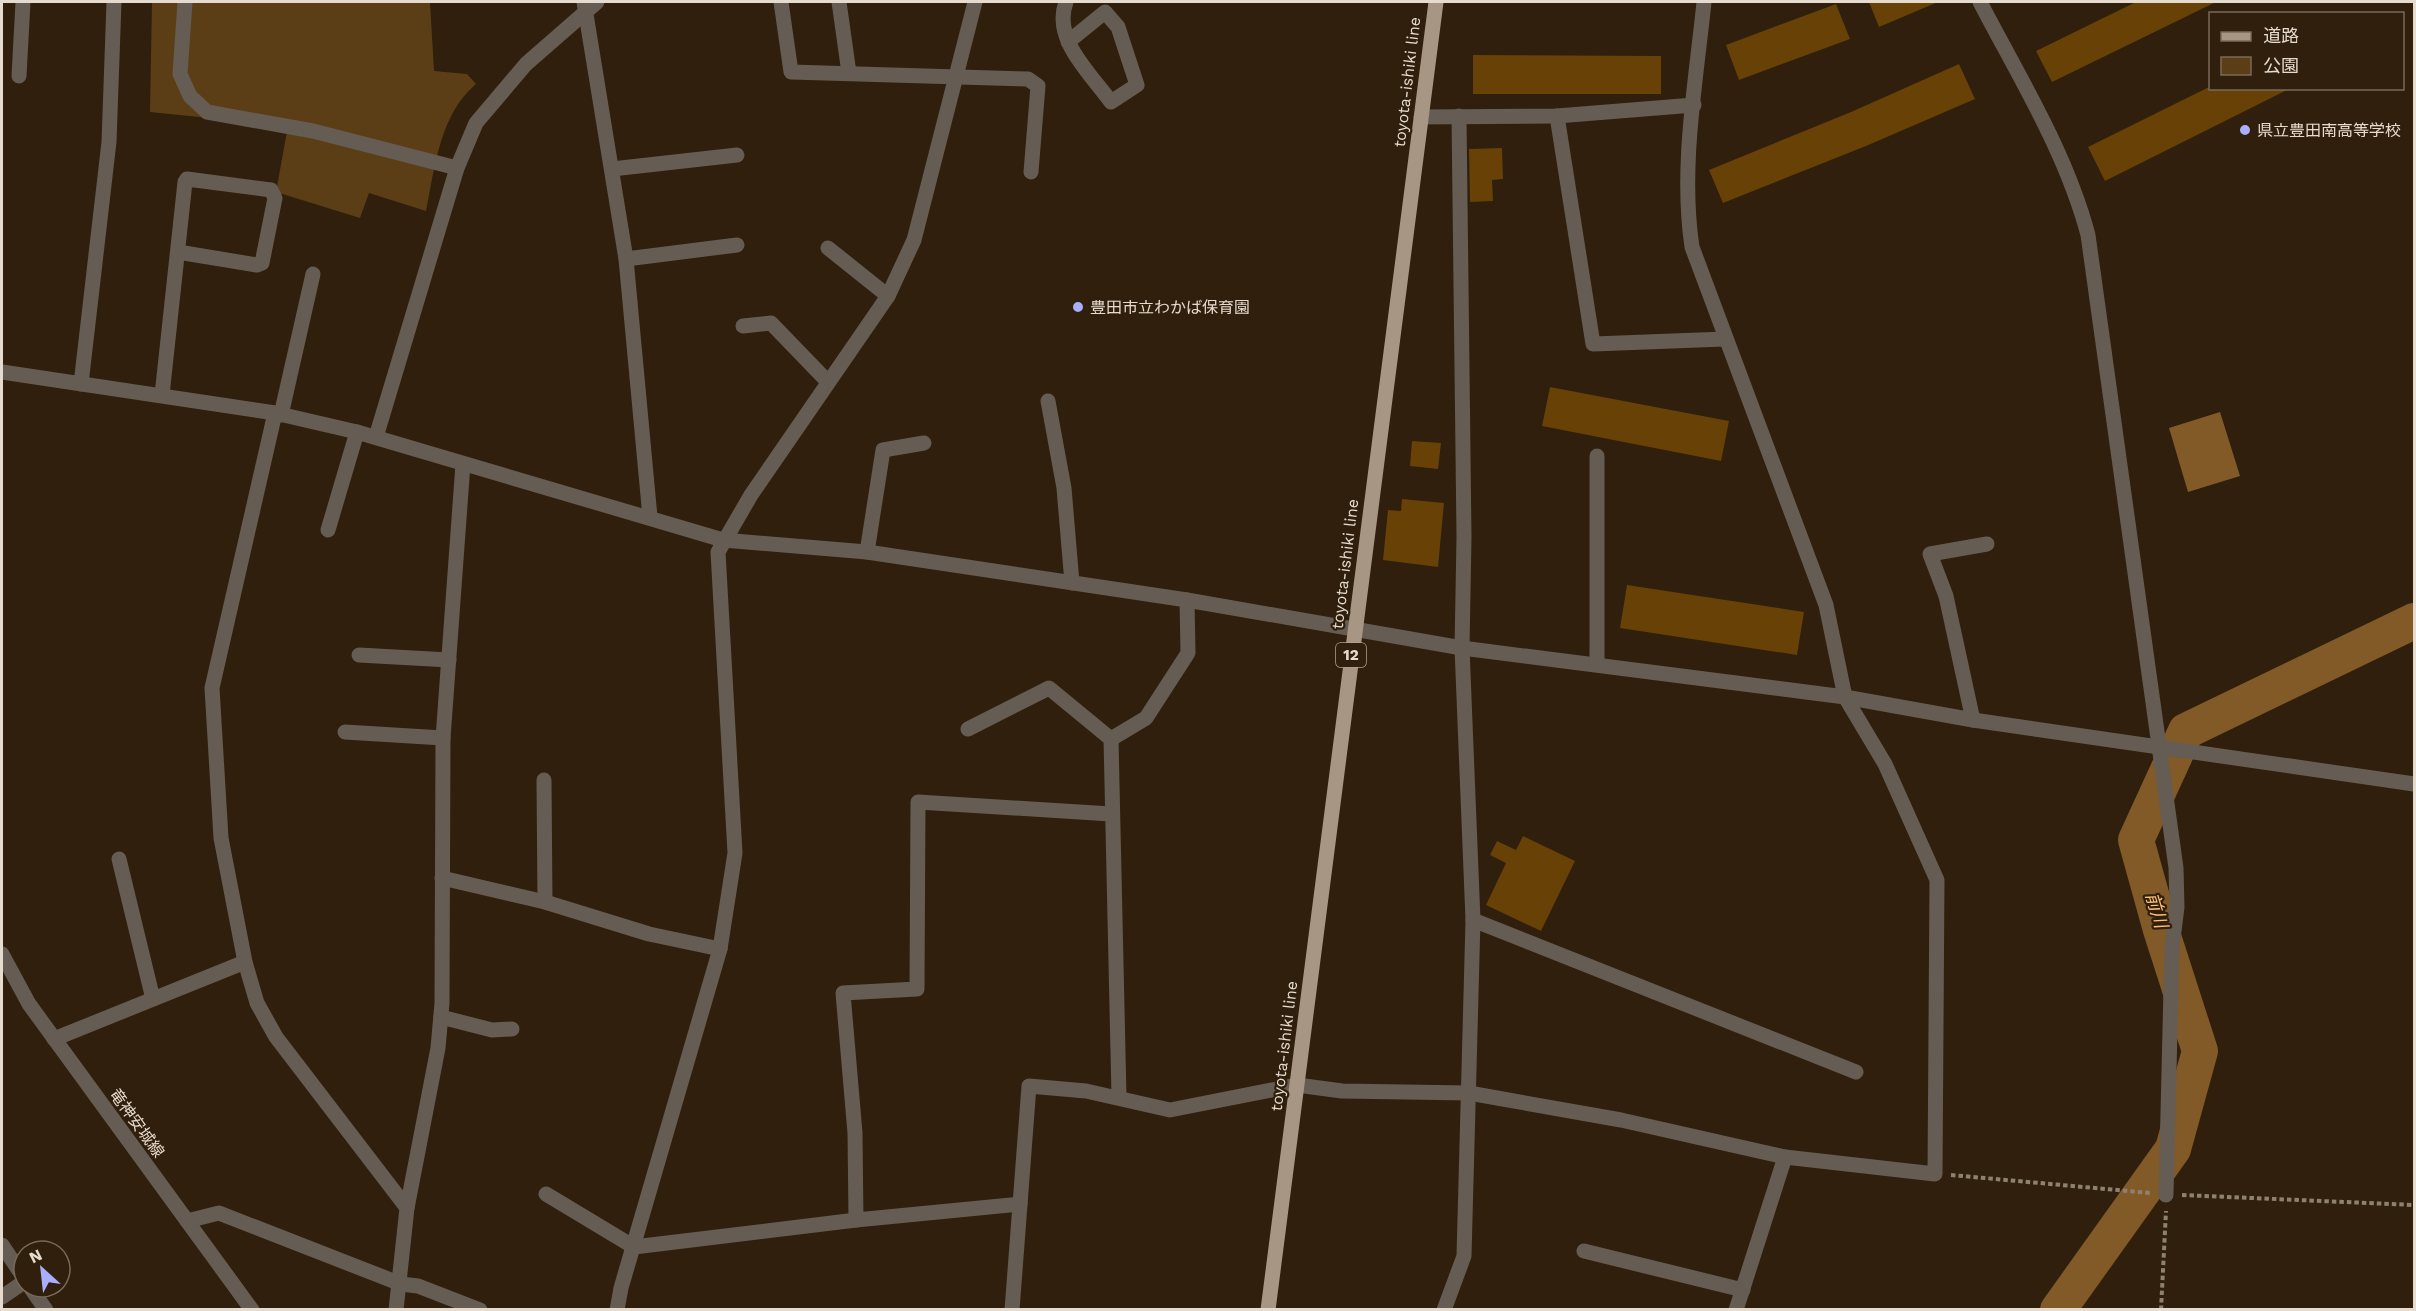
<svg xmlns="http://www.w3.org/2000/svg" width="2416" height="1311" viewBox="0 0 2416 1311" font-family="'Work Sans','Noto Sans JP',sans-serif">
<rect width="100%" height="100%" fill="#2f1f0c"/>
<path fill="#5c3e16" d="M152,2H430L434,71L467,74L476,84C440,114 435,167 426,211L369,193L360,218L276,192L288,126L150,112Z"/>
<path fill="#825a27" d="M2220,412L2240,476L2188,492L2169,428Z"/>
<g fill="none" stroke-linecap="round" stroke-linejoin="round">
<path stroke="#825a27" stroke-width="36" d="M2058,1310L2173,1149L2200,1051L2161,930L2136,840L2186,731L2414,621"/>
</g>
<g fill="#674106">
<path d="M1869,2H1938L1879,27Z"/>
<path d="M2136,2H2216L2052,82L2036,51Z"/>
<path d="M1836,4L1850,39L1739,80L1726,45Z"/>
<path d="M1473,55L1661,56V94H1473Z"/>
<path d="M1959,64L1975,99L1866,146L1723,203L1709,170L1851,112Z"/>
<path d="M2207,88H2291L2105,181L2088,147Z"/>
<path d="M1502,148L1503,179L1492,180L1493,201L1470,202L1469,149Z"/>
<path d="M1550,387L1729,421L1721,461L1542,426Z"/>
<path d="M1412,441L1441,443L1438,469L1410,466Z"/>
<path d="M1402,499L1444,503L1438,567L1383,560L1388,510L1401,511Z"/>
<path d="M1627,585L1804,612L1797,655L1620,628Z"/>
<path d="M1523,836L1575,861L1541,931L1486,905L1506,863L1490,855L1497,841L1516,850Z"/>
</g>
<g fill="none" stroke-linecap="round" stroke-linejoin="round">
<g stroke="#8e8171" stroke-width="4" stroke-dasharray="4.5 3" stroke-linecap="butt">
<path d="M1951,1175L2150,1193"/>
<path d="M2182,1195L2414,1205"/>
<path d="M2161,1310L2166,1211"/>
</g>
<g stroke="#655c53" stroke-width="15">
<path d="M185,2L180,74L190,96L207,112L313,131L457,168"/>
<path d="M584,2L626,259L650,517"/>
<path d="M781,2L791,72L1028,79L1038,86L1031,172"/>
<path d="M839,2L849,73"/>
<path d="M1066,2C1052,39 1090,73 1111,102L1137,85L1118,27L1105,12L1068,42"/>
<path d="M1980,2C2019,77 2066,152 2088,235L2176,868L2177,907L2172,947L2166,1195"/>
<path d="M19,76L23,2"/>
<path d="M1557,116L1593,344L1725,339"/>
<path d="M1421,117L1557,116L1694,105"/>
<path d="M612,169L737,155"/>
<path d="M828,248L888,296"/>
<path d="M626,259L737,245"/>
<path d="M743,326L771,323L828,382"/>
<path d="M2,372L275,413L357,432L723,540L867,552L1187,600L1462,648L1845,697L1973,720L2414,784"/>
<path d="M81,384L109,142L114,2"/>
<path d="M162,395L185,182L187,179L271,190L275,198L262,263L257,265L178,252"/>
<path d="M1048,401L1064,488L1072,583"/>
<path d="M275,413L212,688L221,838L245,962L257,1003L276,1037L407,1208"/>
<path d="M281,415L313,274"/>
<path d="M376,437L457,168L476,123L526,64L597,2"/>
<path d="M328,530L357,432"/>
<path d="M867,552L883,450L924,443"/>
<path d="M359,655L449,660"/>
<path d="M1597,664V456"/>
<path d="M1973,720L1946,596L1930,554L1987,544"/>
<path d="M968,729L1049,688L1111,739L1146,718L1188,653L1187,600"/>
<path d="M345,732L443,738"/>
<path d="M1111,739L1119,1097"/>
<path d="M544,780L545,902"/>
<path d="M119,859L153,999"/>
<path d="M442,878L545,902L649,934L720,949"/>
<path d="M1473,920L1856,1072"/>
<path d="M2,954L29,1004L252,1310"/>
<path d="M441,1017L492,1030L512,1029"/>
<path d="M54,1039L245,962"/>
<path d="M546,1194L634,1247L856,1220L1020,1204"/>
<path d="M856,1220L855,1133L843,993L917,989L918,802L1111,814"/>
<path d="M187,1221L219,1213L401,1284L418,1286L480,1310"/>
<path d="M2,1245L24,1278"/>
<path d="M1584,1251L1743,1290"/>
<path d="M30,1287L46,1310"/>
<path d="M2,1297L24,1282"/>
<path d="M396,1310L407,1208L438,1048L442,1003L443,738L463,464"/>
<path d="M617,1310L621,1288L720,949L735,853L718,552L751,495L888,296L914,240L975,2"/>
<path d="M1012,1310L1029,1086L1086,1091L1170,1110L1297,1085L1342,1091L1469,1093L1621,1120L1785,1157L1935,1174L1937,880L1885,764L1845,697L1826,605L1692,247C1680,167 1696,82 1704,2"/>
<path d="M1444,1310L1464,1256L1473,920L1462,648L1464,537L1459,116"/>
<path d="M1736,1310L1785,1157"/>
</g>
<path stroke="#a79683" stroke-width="15" d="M1268,1310L1436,2"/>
</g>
<g fill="#aaaffb" stroke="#2f1f0c" stroke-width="2">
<circle cx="2245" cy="130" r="6"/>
<circle cx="1078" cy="307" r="6"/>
</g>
<g text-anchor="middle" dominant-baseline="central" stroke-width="4.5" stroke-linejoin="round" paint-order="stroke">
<rect fill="#2f1f0c" stroke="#afa394" stroke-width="1.5" x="1336" y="643" width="30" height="24" rx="4.5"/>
<g font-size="15" font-weight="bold" fill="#e6dbcf">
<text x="1351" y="655">12</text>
</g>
<g font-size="16" fill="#e6dbcf" stroke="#2f1f0c">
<text transform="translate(1407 82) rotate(-83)">toyota-ishiki line</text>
<text transform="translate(1345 564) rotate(-83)">toyota-ishiki line</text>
<text transform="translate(1284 1046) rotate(-83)">toyota-ishiki line</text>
<text transform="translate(137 1123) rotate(54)">竜神安城線</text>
</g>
<g font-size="16" fill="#e6dbcf" stroke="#2f1f0c" text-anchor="start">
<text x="2257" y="130">県立豊田南高等学校</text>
<text x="1090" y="307">豊田市立わかば保育園</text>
</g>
<g font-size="18" font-style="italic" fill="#fec177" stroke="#2f1f0c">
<text transform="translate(2157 910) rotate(73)">前川</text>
</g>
</g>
<rect width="2416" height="1311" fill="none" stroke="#e6dbcf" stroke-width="6"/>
<rect x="2209" y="12" width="195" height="78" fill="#2f1f0c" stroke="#786a5a" stroke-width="1.5"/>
<rect x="2221" y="32" width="30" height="9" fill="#a79683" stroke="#786a5a" stroke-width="1.5"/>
<text x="2263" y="42" font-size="18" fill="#e6dbcf">道路</text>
<rect x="2221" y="57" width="30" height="18" fill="#5c3e16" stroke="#786a5a" stroke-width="1.5"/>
<text x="2263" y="72" font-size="18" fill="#e6dbcf">公園</text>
<g transform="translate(42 1269) rotate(333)"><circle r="28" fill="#2f1f0c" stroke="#786a5a" stroke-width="1.5"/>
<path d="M0-4.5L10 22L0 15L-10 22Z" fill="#aaaffb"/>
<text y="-9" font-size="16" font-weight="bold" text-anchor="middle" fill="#e6dbcf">N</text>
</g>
</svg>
